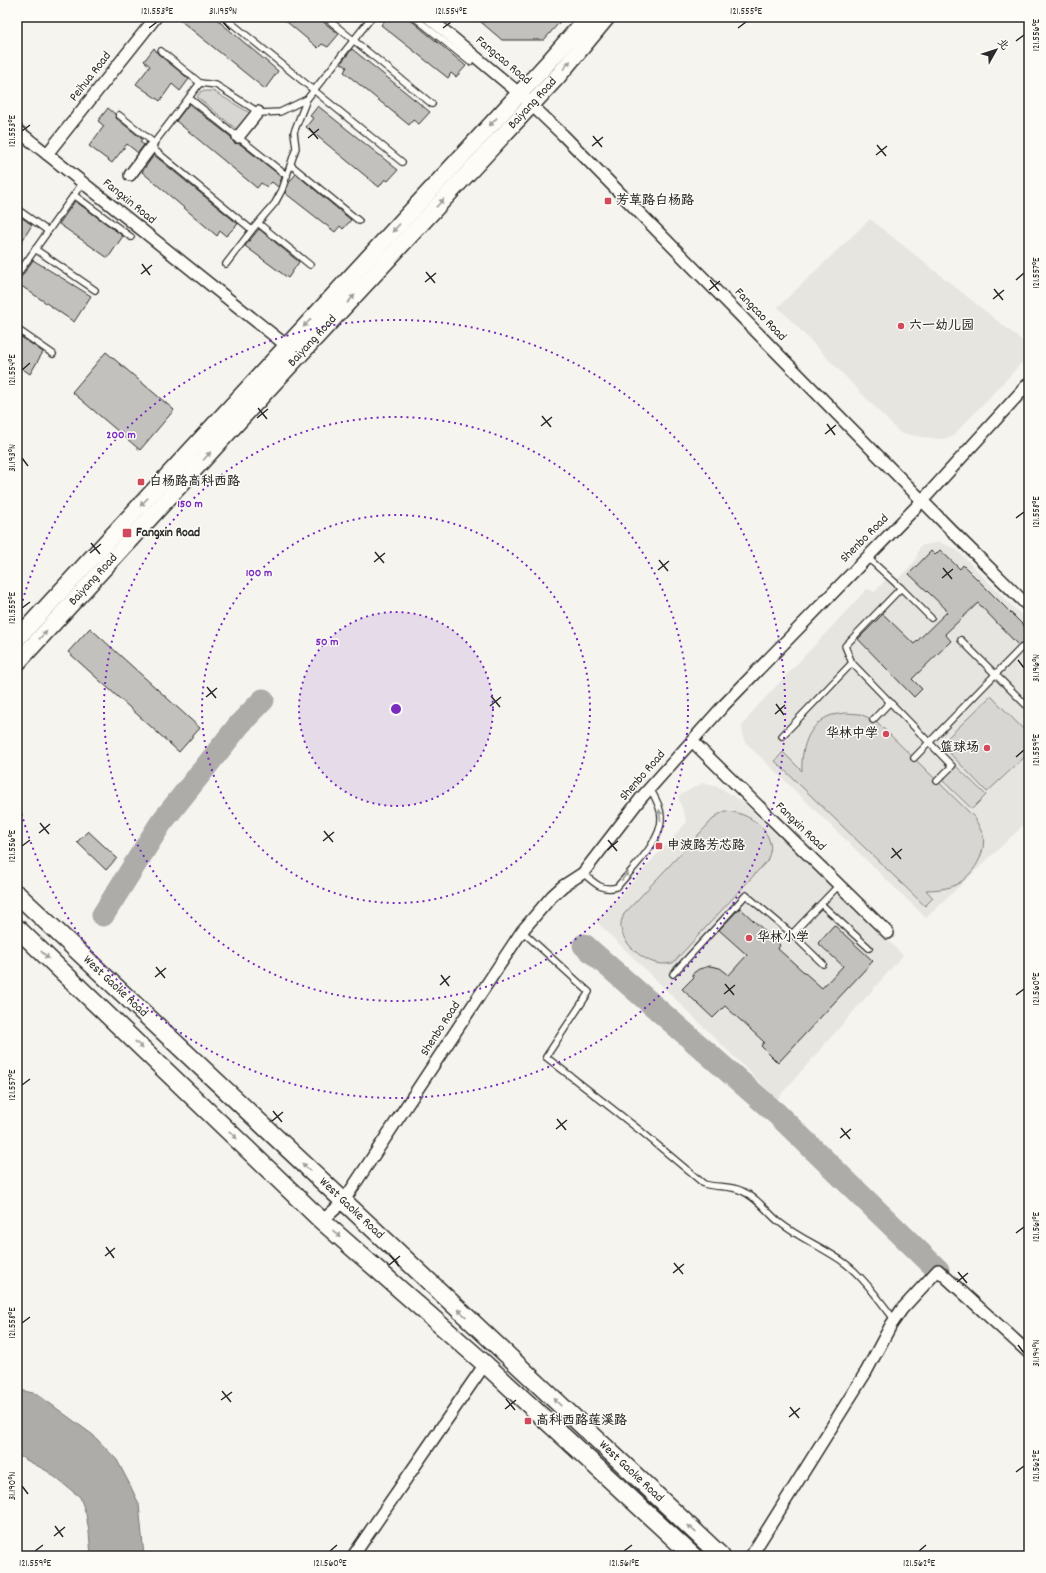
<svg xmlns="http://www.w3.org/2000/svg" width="1046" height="1573" viewBox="0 0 1046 1573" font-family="Dekko,'LXGW WenKai TC',sans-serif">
<rect width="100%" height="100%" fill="#f5f4ef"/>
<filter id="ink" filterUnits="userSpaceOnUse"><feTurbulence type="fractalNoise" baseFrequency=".025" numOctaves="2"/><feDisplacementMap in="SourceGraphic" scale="8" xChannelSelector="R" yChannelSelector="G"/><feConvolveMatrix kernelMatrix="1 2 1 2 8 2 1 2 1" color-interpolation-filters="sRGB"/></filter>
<g filter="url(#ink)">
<g fill="#e6e5e0">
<path d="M870,219L1029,346V355L952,437L941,439L922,437L900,433L778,307Z"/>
<path d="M939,542L956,549L1029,623V820L926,918L744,741L742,726L754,710L867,589L875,592L888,577L895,582L915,561L920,546Z"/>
<path d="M703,783L721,788L741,801L903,955L777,1099L596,921L687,822L678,796Z"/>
</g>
<g fill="#d7d6d2" stroke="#81807e">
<path d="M201,91H213L250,113L236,129L197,97Z"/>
<path d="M991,696L1029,735V753L987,792L941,744Z"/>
<path d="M845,713L860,714L876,721L975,818C977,823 981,830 983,835C987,856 970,880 951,887C943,889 935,890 926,890L933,898L925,906L775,761L783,752L802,771C801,750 807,727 827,717C832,714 840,714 845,713Z"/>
<path d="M956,766L986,795L972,809L942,780Z"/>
<path d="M725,811C744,812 765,823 770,843C772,849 769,856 767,861L673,963C670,963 666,964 663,964C645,964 619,942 621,924C621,921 623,917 624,914L716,816Z"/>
</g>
<path fill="#adaca9" stroke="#797877" d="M17,1387L20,1390L37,1394L93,1435L117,1460L129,1483L139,1504L144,1556H91L89,1532L86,1514L80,1497L47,1471L17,1455Z"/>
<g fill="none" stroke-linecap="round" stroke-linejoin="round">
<g stroke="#adaca9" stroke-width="23">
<path d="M103,915L161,823L239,725L263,700"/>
<path d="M584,945L777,1114L938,1270"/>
</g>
</g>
<g fill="#c2c1be" stroke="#2b2b2b">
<path d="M176,17H214L278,71L265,89Z"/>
<path d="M281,17H317L339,34L328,47L322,44L318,48Z"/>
<path d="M387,17H407L466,66L456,77L451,73L448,78L381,25Z"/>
<path d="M475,17H564L544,40H502Z"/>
<path d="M154,48L158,54L189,79L180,91L172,84L160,101L136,84L150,66L144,61Z"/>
<path d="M352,49L430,112L419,124L413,120L409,125L344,72L347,67L341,63Z"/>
<path d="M189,104L231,137L234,143L240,144L282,177L278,187L272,182L267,187L261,183L257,188L176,121Z"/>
<path d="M318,106L398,170L388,181L385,179L379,187L306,127L313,118L310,116Z"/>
<path d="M108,108L115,114L116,118L142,139L140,142L144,145L138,153L127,144L112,163L89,146L104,126L98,121Z"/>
<path d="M154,155L238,224L226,236L220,231L217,236L142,172Z"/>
<path d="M296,174L351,220L343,229L340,226L335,232L285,193L290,181Z"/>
<path d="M75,201L123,236L108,258L59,224Z"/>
<path d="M17,214L32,225L17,249Z"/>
<path d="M259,229L299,262L288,278L245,246Z"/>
<path d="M33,260L91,296L74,322L17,283Z"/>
<path d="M17,334L43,352L30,374L17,365Z"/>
<path d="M106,352L174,410L140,450L72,392Z"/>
<path d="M940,550L960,569L963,565L1029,631V656L1024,651V645L1022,644L1018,645L978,603L945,634L951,641L912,679L922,689L914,697L858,639L883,614L914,644L948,611L909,574L931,551L935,555Z"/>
<path d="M90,628L200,728L179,752L68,652Z"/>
<path d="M88,831L117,858L106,870L77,842Z"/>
<path d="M740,908L780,945L778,949L822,988L843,966L818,943L834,925L873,961L778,1063L761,1046L764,1042L725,1006L713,1018L682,989L694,977L692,974L699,969L710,966L720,968L729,975L747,955L719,930Z"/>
</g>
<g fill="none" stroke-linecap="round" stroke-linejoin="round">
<g stroke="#2b2b2b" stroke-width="8">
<g id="lane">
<path d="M224,17L402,162"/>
<path d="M325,17L432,104"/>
<path d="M414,17L470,62"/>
<path d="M161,51L200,83"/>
<path d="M189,98L287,176"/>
<path d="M307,99L280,112L260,113L216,85L200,83L151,147L252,230L275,203L282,190L296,148L294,132L307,99L372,17"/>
<path d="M119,115L154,143"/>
<path d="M291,165L359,221"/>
<path d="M74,195L131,237"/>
<path d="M17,209L48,231"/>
<path d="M258,223L310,265"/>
<path d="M35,249L95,290"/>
<path d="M226,264L252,230"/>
<path d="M17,275L83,182"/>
<path d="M17,329L53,354"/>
<path d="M901,588L931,618"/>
<path d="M961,640L1029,708"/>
<path d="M852,663L952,766L937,781"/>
<path d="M873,720L890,702"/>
<path d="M782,736L852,663L845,646L901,588L867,557"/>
<path d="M914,758L1021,648"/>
<path d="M583,873C593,882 602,892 617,887C631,870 663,840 661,817C661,807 655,798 650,788"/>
<path d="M821,904L869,948"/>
<path d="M522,931L589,992L546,1057L642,1132L704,1184C717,1188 730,1185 742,1191C757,1197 767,1212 779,1222C800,1239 825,1248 846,1264C864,1278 880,1301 894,1319"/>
<path d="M823,964L792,934L839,885"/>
<path d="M673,974L746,895L792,934"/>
</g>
</g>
<g stroke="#2b2b2b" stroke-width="14">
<g id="street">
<path d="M428,17L520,94L563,135L951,530L1029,607"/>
<path d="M17,130L292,350"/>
<path d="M238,137L258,112"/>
<path d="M47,154L156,17"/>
<path d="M130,175L151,147"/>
<path d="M692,741L888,933"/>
<path d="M322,1221L343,1202L522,931L552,896L563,886L583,873L641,798L724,705L922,501L1029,383"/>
<path d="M353,1556L485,1364"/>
<path d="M751,1556L866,1372L891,1325L902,1309L938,1270L1029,1353"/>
</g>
</g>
<g stroke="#2b2b2b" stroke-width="19">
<g id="secondary">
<path d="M17,639L546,65L588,17"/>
<path id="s1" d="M17,663L279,377L558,76L607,17"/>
</g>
</g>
<g stroke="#2b2b2b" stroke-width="20">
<g id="primary">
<path id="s2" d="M17,894L721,1556"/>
<path d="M17,928L322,1221L485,1364L693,1556"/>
</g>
</g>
<use href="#lane" stroke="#fdfcf7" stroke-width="5.5"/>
<use href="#street" stroke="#fdfcf7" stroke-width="11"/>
<use href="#secondary" stroke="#fdfcf7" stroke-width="16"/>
<use href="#primary" stroke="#fdfcf7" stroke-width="17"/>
</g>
<defs><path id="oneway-solid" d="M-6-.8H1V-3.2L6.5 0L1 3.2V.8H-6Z"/></defs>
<g fill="#9e9e9b">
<use href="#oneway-solid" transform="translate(567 65) rotate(-50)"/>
<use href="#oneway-solid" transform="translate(493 122) rotate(133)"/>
<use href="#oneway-solid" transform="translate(440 203) rotate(-47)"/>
<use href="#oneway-solid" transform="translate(396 228) rotate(133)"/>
<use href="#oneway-solid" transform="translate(351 299) rotate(-47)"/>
<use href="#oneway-solid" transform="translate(307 323) rotate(133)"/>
<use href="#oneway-solid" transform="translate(207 456) rotate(-48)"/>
<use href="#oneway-solid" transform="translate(144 502) rotate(133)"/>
<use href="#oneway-solid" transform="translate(43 635) rotate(-47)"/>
<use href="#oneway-solid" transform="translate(660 815) rotate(-96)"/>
<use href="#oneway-solid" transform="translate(625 876) rotate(-51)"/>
<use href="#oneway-solid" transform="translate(45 955) rotate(44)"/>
<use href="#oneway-solid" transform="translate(139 1045) rotate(44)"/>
<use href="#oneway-solid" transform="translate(233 1135) rotate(44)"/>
<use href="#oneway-solid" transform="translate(306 1167) rotate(-137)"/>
<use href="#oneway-solid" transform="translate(337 1234) rotate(41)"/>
<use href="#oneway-solid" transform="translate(462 1313) rotate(-137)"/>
<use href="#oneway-solid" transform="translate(557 1402) rotate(-137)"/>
<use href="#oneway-solid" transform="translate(692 1529) rotate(-137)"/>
</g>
</g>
<path fill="none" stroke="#2b2b2b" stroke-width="1.5" d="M223,22L230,30M149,28L157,22M443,28L451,22M738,28L746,22M1016,41L1024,35M309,128L318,139M22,131L30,125M593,136L602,147M308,138L319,129M877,145L886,156M592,146L603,137M876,155L887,146M142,264L150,275M426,272L435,283M141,274L152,265M710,280L719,291M1016,280L1024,273M425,282L436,273M994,289L1003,300M709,290L720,281M993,299L1004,290M22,370L30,363M258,408L267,419M542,416L551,427M257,418L268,409M827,424L835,435M541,426L552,417M825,434L836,425M22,458L28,466M1016,518L1024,512M91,543L100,554M375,552L384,563M90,553L101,544M659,560L668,571M374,562L385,553M943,568L952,579M658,570L669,561M942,578L953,569M22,608L30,602M1018,660L1024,668M207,687L216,698M491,696L500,707M206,697L217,688M776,704L784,715M490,706L501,697M775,714L785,705M1016,757L1024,750M40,823L49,834M324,831L333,842M39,833L50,824M608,840L617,851M323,841L334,832M22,846L30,840M892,848L901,859M607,850L618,841M891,858L902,849M156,967L165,978M441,975L449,986M155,977L166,968M725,984L734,995M440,985L450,976M724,994L735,985M1016,995L1024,989M22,1085L30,1079M273,1111L282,1122M557,1119L566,1130M272,1121L283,1112M841,1128L850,1139M556,1129L567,1120M840,1138L851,1129M1016,1233L1024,1227M106,1247L114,1258M390,1255L399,1266M105,1256L115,1248M674,1263L683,1274M389,1265L400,1256M958,1272L967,1283M673,1273L684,1264M957,1282L968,1273M22,1323L30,1317M1018,1345L1024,1353M222,1391L231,1402M506,1399L515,1410M221,1400L232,1392M790,1407L799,1418M505,1409L516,1400M789,1417L800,1408M1016,1472L1024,1466M22,1486L28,1494M55,1526L63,1537M54,1536L65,1527M35,1551L43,1545M330,1551L337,1545M624,1551L632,1545M919,1551L926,1545"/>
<circle cx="396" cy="709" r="97" fill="#7b2cbf" fill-opacity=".12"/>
<g fill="none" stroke="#7b2cbf" stroke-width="2" stroke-dasharray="2 4">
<circle cx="396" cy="709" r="97"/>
<circle cx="396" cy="709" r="194"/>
<circle cx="396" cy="709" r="292"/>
<path d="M18 618A389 389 0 1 1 18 800"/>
</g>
<g fill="#d1495b" stroke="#fdfcf7" stroke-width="1.5">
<rect x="604" y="197" width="8" height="8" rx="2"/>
<circle cx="901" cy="326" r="4"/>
<rect x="137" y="478" width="8" height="8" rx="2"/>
<rect x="122" y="528" width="10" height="10" rx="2"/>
<circle cx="886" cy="734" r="4"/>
<circle cx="987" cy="748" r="4"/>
<rect x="655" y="842" width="8" height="8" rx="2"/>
<circle cx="749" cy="938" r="4"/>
<rect x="524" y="1417" width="8" height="8" rx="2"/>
</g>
<g text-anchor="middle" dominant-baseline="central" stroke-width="3" stroke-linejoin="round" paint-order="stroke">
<g font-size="13" fill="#2b2b2b" stroke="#fdfcf7">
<text transform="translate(503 61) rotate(40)">Fangcao Road</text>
<text transform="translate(91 77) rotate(-52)">Peihua Road</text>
<text stroke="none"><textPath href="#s1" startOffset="761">Baiyang Road</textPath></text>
<text transform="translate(129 202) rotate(39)">Fangxin Road</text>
<text transform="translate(760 315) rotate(46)">Fangcao Road</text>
<text stroke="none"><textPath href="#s1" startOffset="437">Baiyang Road</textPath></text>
<text transform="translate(865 539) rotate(-45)">Shenbo Road</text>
<text stroke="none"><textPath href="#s1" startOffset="113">Baiyang Road</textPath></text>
<text transform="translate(643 776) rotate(-49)">Shenbo Road</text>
<text transform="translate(800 827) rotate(44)">Fangxin Road</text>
<text stroke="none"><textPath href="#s2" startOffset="135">West Gaoke Road</textPath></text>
<text transform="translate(441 1029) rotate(-57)">Shenbo Road</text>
<text stroke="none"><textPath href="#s2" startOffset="459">West Gaoke Road</textPath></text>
<text stroke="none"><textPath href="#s2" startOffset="843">West Gaoke Road</textPath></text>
</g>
<g font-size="13" font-weight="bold" fill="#2b2b2b" stroke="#fdfcf7" text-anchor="start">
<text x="616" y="201">芳草路白杨路</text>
<text x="909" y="326">六一幼儿园</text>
<text x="149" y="482">白杨路高科西路</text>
<text x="136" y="533">Fangxin Road</text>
<text x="878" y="734" text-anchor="end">华林中学</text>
<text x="979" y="748" text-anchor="end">篮球场</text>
<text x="667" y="846">申波路芳芯路</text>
<text x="757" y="938">华林小学</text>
<text x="536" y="1421">高科西路莲溪路</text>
</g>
</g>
<circle cx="396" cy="709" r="6" fill="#7b2cbf" stroke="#fdfcf7" stroke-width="2"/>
<g font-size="12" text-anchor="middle" font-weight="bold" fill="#7b2cbf" stroke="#fdfcf7" stroke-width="3" stroke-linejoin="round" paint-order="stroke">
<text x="121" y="438">200 m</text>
<text x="190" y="507">150 m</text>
<text x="259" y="576">100 m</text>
<text x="327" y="645">50 m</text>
</g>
<rect width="1046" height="1573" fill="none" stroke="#fdfcf7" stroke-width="44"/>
<g transform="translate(996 50) rotate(51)" stroke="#fdfcf7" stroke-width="3" paint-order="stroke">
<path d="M0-3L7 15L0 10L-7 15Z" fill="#2b2b2b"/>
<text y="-6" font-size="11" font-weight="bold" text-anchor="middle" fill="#2b2b2b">北</text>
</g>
<rect x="22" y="22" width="1002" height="1529" fill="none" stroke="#2b2b2b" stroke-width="1.5"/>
<g font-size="10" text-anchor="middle" fill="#2b2b2b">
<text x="157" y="14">121.553°E</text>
<text x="223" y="14">31.195°N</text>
<text x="451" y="14">121.554°E</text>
<text x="746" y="14">121.555°E</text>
<text transform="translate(1035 35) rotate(-90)" y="4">121.556°E</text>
<text transform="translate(11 131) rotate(-90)" y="4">121.553°E</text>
<text transform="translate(1035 273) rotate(-90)" y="4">121.557°E</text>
<text transform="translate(11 370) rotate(-90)" y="4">121.554°E</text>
<text transform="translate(11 458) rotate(-90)" y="4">31.193°N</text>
<text transform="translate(1035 512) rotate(-90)" y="4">121.558°E</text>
<text transform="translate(11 608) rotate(-90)" y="4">121.555°E</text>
<text transform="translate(1035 668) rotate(-90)" y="4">31.196°N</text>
<text transform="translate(1035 750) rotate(-90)" y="4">121.559°E</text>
<text transform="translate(11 846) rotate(-90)" y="4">121.556°E</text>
<text transform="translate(1035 989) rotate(-90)" y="4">121.560°E</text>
<text transform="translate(11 1085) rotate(-90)" y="4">121.557°E</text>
<text transform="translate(1035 1227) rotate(-90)" y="4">121.561°E</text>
<text transform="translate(11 1323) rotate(-90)" y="4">121.558°E</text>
<text transform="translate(1035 1353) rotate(-90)" y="4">31.194°N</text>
<text transform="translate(1035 1466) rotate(-90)" y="4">121.562°E</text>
<text transform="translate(11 1486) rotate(-90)" y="4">31.190°N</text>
<text x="35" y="1566">121.559°E</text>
<text x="330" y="1566">121.560°E</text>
<text x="624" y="1566">121.561°E</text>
<text x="919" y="1566">121.562°E</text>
</g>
</svg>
